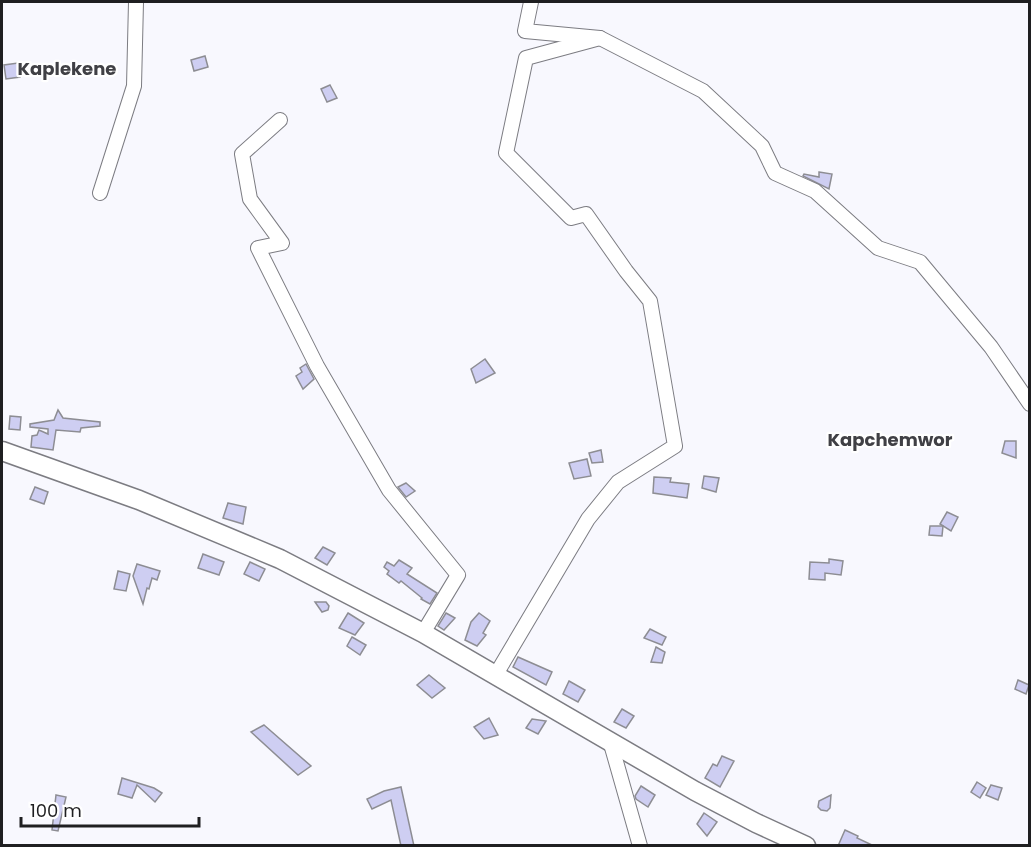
<svg xmlns="http://www.w3.org/2000/svg" width="1031" height="847" viewBox="0 0 1031 847" font-family="Poppins,sans-serif">
<rect width="100%" height="100%" fill="#f8f8fe"/>
<g fill="#cecef2" stroke="#8d8d93" stroke-width="1.5">
<path d="M205,56L208,67L194,71L191,60Z"/>
<path d="M18,63L20,77L6,79L4,65Z"/>
<path d="M330,85L337,98L327,102L321,89Z"/>
<path d="M819,172L832,174L829,189L803,176L804,174L819,177Z"/>
<path d="M485,359L495,373L476,383L471,369Z"/>
<path d="M306,364L314,379L303,389L296,376L302,372L300,368Z"/>
<path d="M58,410L63,418L100,422V426L81,428L80,432L56,430L53,450L31,447L32,436L37,435L39,430L48,434V429L30,427V424L54,420Z"/>
<path d="M10,416L21,417L20,430L9,429Z"/>
<path d="M1005,441H1016V458L1002,453Z"/>
<path d="M601,450L603,462L592,463L589,453Z"/>
<path d="M587,459L591,476L574,479L569,463Z"/>
<path d="M704,476L719,478L716,492L702,488Z"/>
<path d="M654,477L671,478L670,482L689,484L687,498L653,493Z"/>
<path d="M406,483L415,491L406,497L398,487Z"/>
<path d="M35,487L48,492L44,504L30,499Z"/>
<path d="M228,503L246,507L243,524L223,518Z"/>
<path d="M947,512L958,517L951,531L940,524Z"/>
<path d="M930,526H943L942,536L929,535Z"/>
<path d="M323,547L335,553L327,565L315,558Z"/>
<path d="M203,554L224,562L219,575L198,568Z"/>
<path d="M829,559L843,561L841,575L825,573V580L809,579L810,562L829,563Z"/>
<path d="M399,560L412,568L407,574L437,593L430,604L421,599L422,598L401,581L399,583L387,574L389,571L384,567L387,562L394,566Z"/>
<path d="M250,562L265,569L259,581L244,574Z"/>
<path d="M137,564L160,571L157,580L152,578L149,589L147,588L143,604L133,576Z"/>
<path d="M118,571L130,574L126,591L114,589Z"/>
<path d="M315,602H326L329,606L328,610L322,612Z"/>
<path d="M348,613L364,623L355,635L339,628Z"/>
<path d="M446,613L455,618L444,630L438,626Z"/>
<path d="M479,613L490,621L483,633L486,635L477,646L465,640L471,622Z"/>
<path d="M650,629L666,637L662,645L644,638Z"/>
<path d="M352,637L366,645L360,655L347,646Z"/>
<path d="M656,647L665,652L662,663L651,662Z"/>
<path d="M518,657L552,672L546,685L513,667Z"/>
<path d="M429,675L445,688L432,698L417,685Z"/>
<path d="M1018,680L1029,685L1026,694L1015,689Z"/>
<path d="M569,681L585,690L578,702L563,694Z"/>
<path d="M622,709L634,716L626,728L614,722Z"/>
<path d="M489,718L498,735L484,739L474,727Z"/>
<path d="M532,719L546,721L538,734L526,728Z"/>
<path d="M264,725L311,766L298,775L251,732Z"/>
<path d="M722,756L734,761L720,787L705,778L713,764L717,766Z"/>
<path d="M122,778L154,788L162,793L155,802L137,785L132,798L118,794Z"/>
<path d="M977,782L986,788L980,798L971,792Z"/>
<path d="M991,785L1002,788L998,800L986,795Z"/>
<path d="M641,786L655,795L648,807L636,799L635,796Z"/>
<path d="M401,787L414,846H401L391,800L372,809L367,799L384,791Z"/>
<path d="M56,795L66,797L58,831L52,830Z"/>
<path d="M831,795L830,808L827,811L821,810L818,807L819,801Z"/>
<path d="M704,813L717,822L707,836L697,824Z"/>
<path d="M845,830L858,836L857,838L874,846H838Z"/>
</g>
<g fill="none" stroke-linecap="round" stroke-linejoin="round">
<g stroke="#7c7c82" stroke-width="16">
<g id="minor">
<path d="M531,2L525,31L600,38L703,91L762,146L775,173L815,191L878,248L920,262L991,347L1030,404"/>
<path d="M280,120L242,154L250,199L282,243L258,248L317,366L389,490L458,575L423,633"/>
<path d="M100,193L134,86L136,2"/>
<path d="M495,676L588,519L618,482L675,446L650,301L626,271L586,214L571,218L506,153L526,58L600,38"/>
<path d="M611,744L640,846"/>
</g>
</g>
<g stroke="#7c7c82" stroke-width="21">
<path id="tertiary" d="M2,451L139,500L280,559L423,633L695,791L756,823L806,846"/>
</g>
<use href="#minor" stroke="#fff" stroke-width="14"/>
<use href="#tertiary" stroke="#fff" stroke-width="18"/>
</g>
<g text-anchor="middle" dominant-baseline="central" stroke-width="4.5" stroke-linejoin="round" paint-order="stroke">
<g font-size="18" font-weight="bold" fill="#404045" stroke="#fff">
<text x="67" y="68">Kaplekene</text>
<text x="890" y="439">Kapchemwor</text>
</g>
</g>
<rect width="1031" height="847" fill="none" stroke="#1f1f21" stroke-width="6"/>
<path d="M21 817v9h178v-9" fill="none" stroke="#1f1f21" stroke-width="3"/>
<text x="30" y="817" font-size="18" fill="#1f1f21" stroke="#ffffff" stroke-width="4.5" paint-order="stroke">100 m</text>
</svg>
